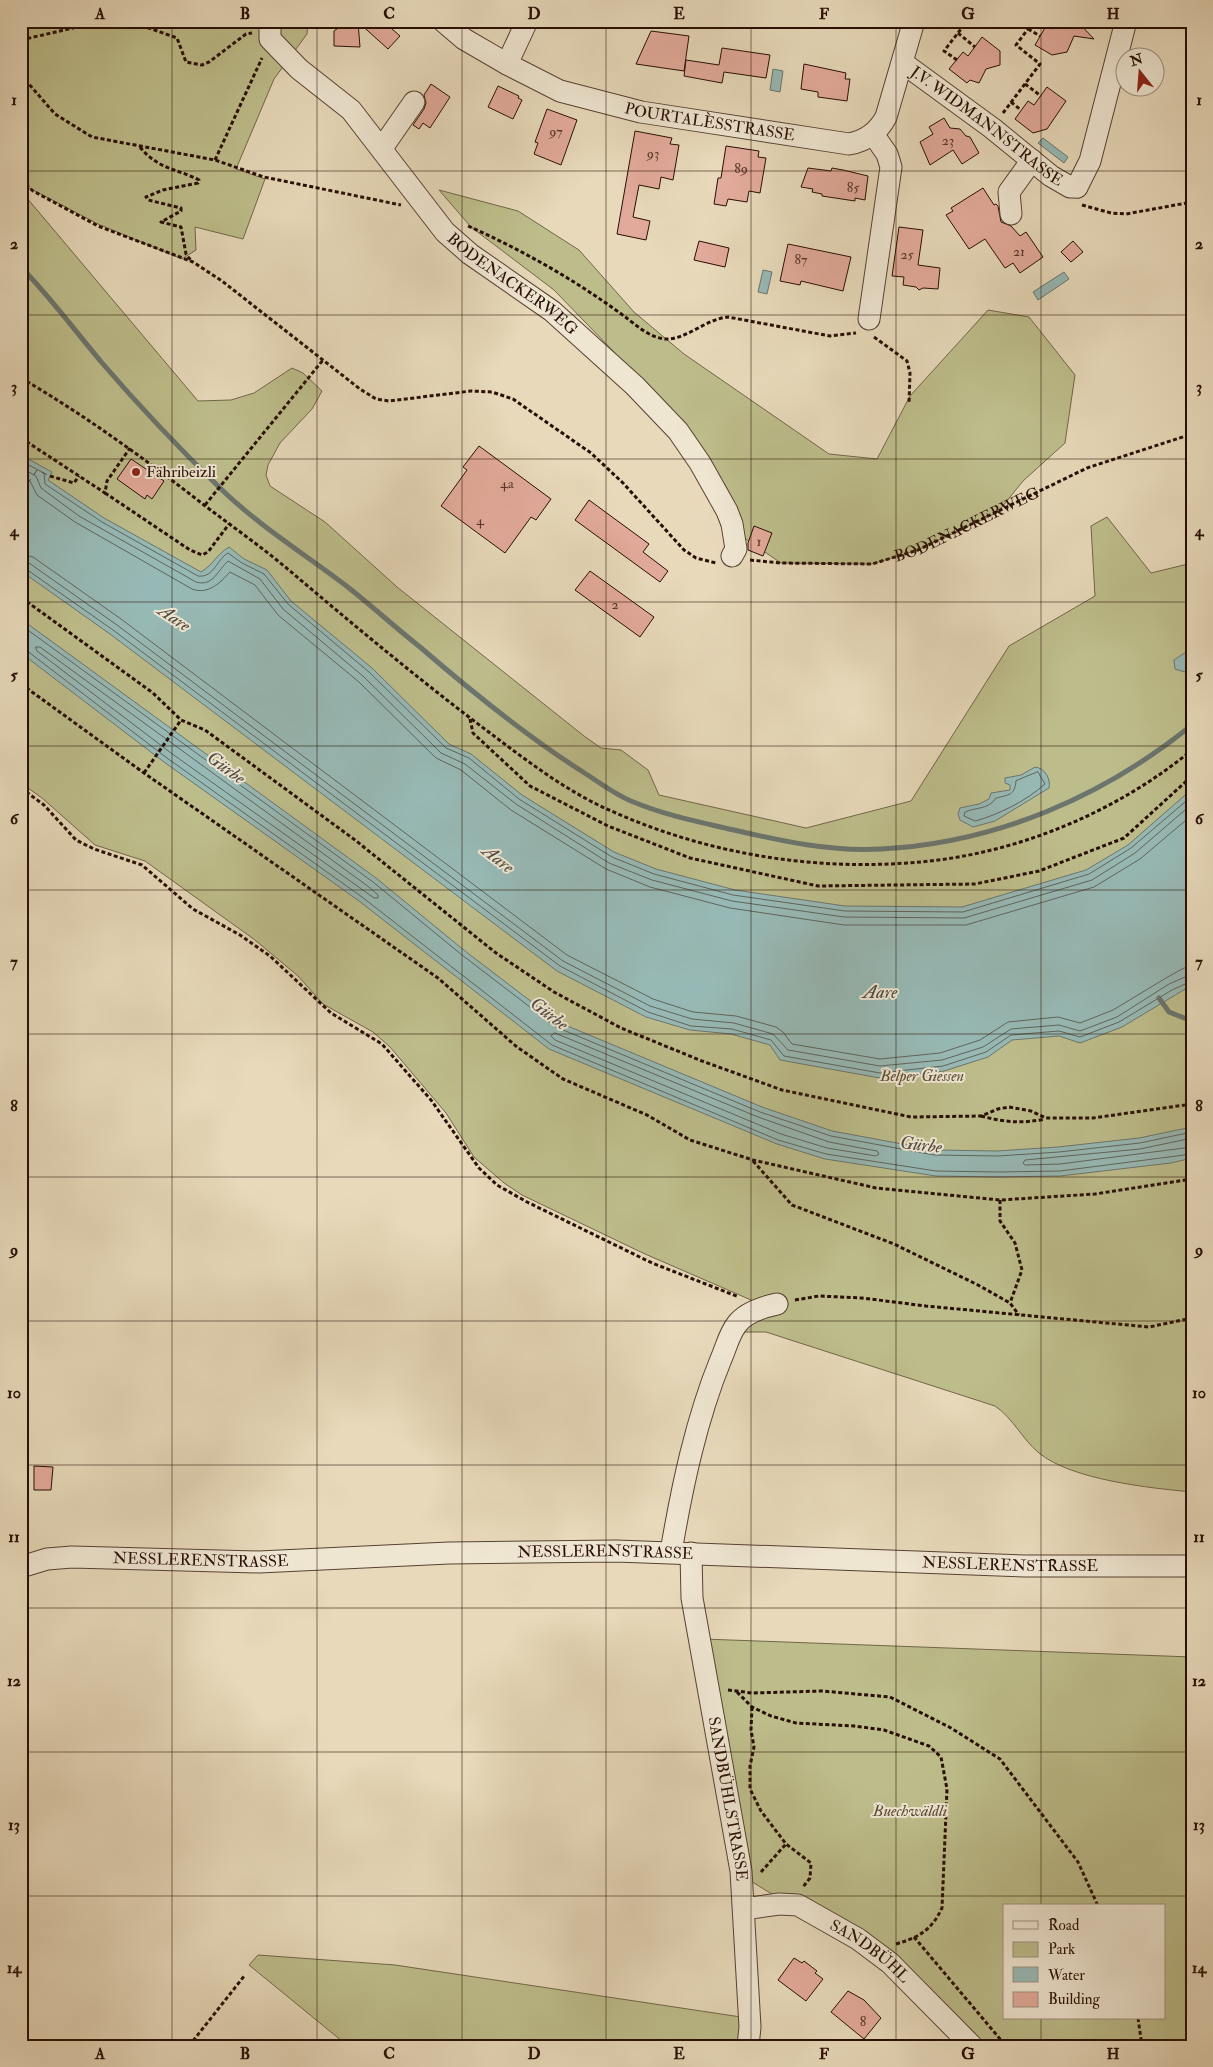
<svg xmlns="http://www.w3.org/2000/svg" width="1213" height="2067" viewBox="0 0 1213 2067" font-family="'IM FELL Double Pica',serif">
<rect width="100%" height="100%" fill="#e7d9ba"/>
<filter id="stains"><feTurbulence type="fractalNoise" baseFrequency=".004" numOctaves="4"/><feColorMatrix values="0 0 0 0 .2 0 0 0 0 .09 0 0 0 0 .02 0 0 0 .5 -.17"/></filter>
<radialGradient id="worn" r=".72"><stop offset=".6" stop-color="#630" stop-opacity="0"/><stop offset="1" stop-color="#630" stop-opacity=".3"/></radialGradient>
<g fill="#bdbd8b" stroke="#726648" fill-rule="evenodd">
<path d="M21,21H308L307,34L274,79L236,169L265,179L243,239L195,227L196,250L182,259L98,224L33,190L26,187L21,189Z"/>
<path d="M439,190L518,211L579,250L634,312L684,354L829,454L877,459L910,396L988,310L1029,317L1075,375L1065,443L1023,481L998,512L918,550L872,564L781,563L731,529L695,457L616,354L554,290L471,227Z"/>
<path d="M21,191L198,401L231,400L254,393L292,368L303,373L322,391L312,409L280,443L268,465L266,475L270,486L325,522L397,587L584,736L601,748L621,750L648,770L659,795L806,828L911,801L1009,646L1095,596L1091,526L1107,517L1151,573L1192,563V1492C1150,1488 1072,1480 1039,1453C1022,1439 1013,1418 995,1406L766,1332H746L735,1337L758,1303L645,1254L522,1195L504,1183L474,1157L446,1113L390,1047L373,1032L323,1004L298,976L255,940L145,861L95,845L42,798L21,783Z"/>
<path d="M703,1639L1192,1657V2046H980L894,1958L775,1896L746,1878ZM1004,1906H1164V2018H1004Z"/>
<path d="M258,1955L395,1965L741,2017L740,2046H348L249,1965Z"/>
</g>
<g fill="#97b9b5" stroke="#6b756e">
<path d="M773,69L783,71L780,92L770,90Z"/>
<path d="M1043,138L1068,157L1064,163L1038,143Z"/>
<path d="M763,270L772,272L767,294L758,292Z"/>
<path d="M1064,272L1069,279L1038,300L1033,292Z"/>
<path d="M21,455L52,472L48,480L104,518L201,572C214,564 216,555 229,547L244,559L267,570L291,601L372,668L449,744L471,754L522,795L614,852L656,869L735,890L845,906L962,907L1086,870L1128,845L1192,789V985L1122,1027L1080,1043L1059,1036L1012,1040L988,1057L944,1071L880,1078L780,1060L770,1045L731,1034L690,1030L646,1017L557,971L110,634L21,571Z"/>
<path d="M21,619L376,878L465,951L558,1022L762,1107L832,1131L935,1150L997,1151L1058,1147L1139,1138L1192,1127V1158L1171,1163L1060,1176L998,1177L936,1176L825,1159L777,1144L549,1049L359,901L164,762L21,653Z"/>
<path d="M1192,648V674L1175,669L1174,660Z"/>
<path d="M1035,767C1045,768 1051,779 1049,788L995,821L973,827L960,820L958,814L960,808L979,804L989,799L991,793L1010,790V785L1005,783V778L1021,775Z"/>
</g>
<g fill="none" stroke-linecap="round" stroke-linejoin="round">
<g stroke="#60645c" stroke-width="1">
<path d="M21,461L44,473L45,484L102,522L198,576C214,578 217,559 228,553L242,563L264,574L288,604L369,672L446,748L469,758L519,799L612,857L654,874L733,895L845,911L963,912L1089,874L1131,848L1192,796"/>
<path d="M21,468L36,476L41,488L79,516L196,582C213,587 218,570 228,561L260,579L283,609L364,677L441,753L465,764L516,804L609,863L652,880L732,901L844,917L964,918L1092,880L1135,853L1192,804"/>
<path d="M21,477L30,481L37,495L75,522L192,589C208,595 220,583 230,572L255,585L278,615L359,682L436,758L461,770L511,810L606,869L650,887L730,908L844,925H966L1094,887L1140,859L1192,815"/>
<path d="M21,554L33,557L121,619L567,955L653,999L693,1012L736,1016L776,1027L783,1032L792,1044L880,1059L940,1053L980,1040L1008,1022L1058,1017L1080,1023L1113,1010L1166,978L1184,968L1192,967"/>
<path d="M21,561L29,563L117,625L563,961L650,1006L692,1019L734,1023L773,1034L788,1050L880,1066L942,1060L983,1047L1011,1029L1059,1025L1080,1031L1117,1017L1169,984L1192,974"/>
<path d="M21,568L26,569L113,630L560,966L648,1012L691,1026L732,1029L771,1040L784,1056L880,1073L943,1066L986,1052L1011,1035L1059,1031L1080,1037L1119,1022L1172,990L1192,981"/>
<path d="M21,625L373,882L462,955L556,1027L760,1112L831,1136L934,1155L998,1156L1059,1152L1140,1143L1192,1132"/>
<path d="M36,647H40L369,887L378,895V898H374L171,753L37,651Z"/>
<path d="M21,649L26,650L167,758L362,897L552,1045L778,1140L826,1154L936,1171L998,1172L1060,1171L1192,1154"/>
<path d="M1038,772L1045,784C1026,801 998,815 975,821L964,816L965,812C976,807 988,810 996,798C1009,795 1015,795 1016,781Z"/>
<path d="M555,1033L758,1117L829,1142L877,1151L879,1154L876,1156L827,1148L781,1134L555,1040L551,1036Z"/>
<path d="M1192,1138L1140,1149L1025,1160L1023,1163L1025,1165L1060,1164L1192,1147"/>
</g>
<g stroke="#6b756e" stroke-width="5">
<path d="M21,267C51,298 76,332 103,364C140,407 180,449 220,488C259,526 306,555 349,588C373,607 396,628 420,647C472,692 525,735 583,772C599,782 614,794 631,801C664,815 699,822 734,830C781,841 832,852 881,849C996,843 1103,797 1192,725"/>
<path d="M1159,998L1169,1012L1192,1021"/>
</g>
<path stroke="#4f4a42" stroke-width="1" stroke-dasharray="6 5" stroke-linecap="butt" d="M21,493L37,470L50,476"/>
</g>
<g fill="#e2aa9a" stroke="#280e04">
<path d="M348,21H383L400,36L388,49L358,22L360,47L334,46V31Z"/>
<path d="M1056,21H1077L1094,39L1074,36L1067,52L1052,55L1035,45L1046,26L1052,29Z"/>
<path d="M651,31L689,36L684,71L636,64Z"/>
<path d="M982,37L1000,51V65L986,69L979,83L970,80L967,83L949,69L963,52L968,56Z"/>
<path d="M722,48L770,55L766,78L724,72L722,83L684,76L686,60L719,65Z"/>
<path d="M804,64L846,73L845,79H850L847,101L818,97V92L801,89Z"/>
<path d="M431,84L450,97L430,128L423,123L419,129L413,125L424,109L426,103L424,95Z"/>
<path d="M498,86L519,96L518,98L522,100L513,119L488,107Z"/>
<path d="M1047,87L1066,101L1047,129L1033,133L1015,119L1028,101L1034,105Z"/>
<path d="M547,109L577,120L561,165L534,154L538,143L535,142Z"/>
<path d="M944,118L950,128L960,129L966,136L970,137L979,153L962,164L953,150L930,165L920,142L933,134L929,127Z"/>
<path d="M635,131L672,138L670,144L679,145L673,180L661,177L659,189L639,185L633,217L650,221L646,240L617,234Z"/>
<path d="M726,146L759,151L758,157L766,158L760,193L749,191L747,202L728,199L726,206L714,204L718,178H721Z"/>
<path d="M808,168L831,171L832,168L843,170L868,176L865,200L855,198V201L822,196V194L812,192L813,189L801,187Z"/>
<path d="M983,188L994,205L996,204L998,206L1001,222L1011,226L1020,236L1026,232L1043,257L1020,273L1013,263L1005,268L985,239L969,249L946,215L953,211L951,208Z"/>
<path d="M899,227L923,230L918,265L940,268L938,289L923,288L919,290L916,287L903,285L904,277L892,276Z"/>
<path d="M699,241L729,248L725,267L694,260Z"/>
<path d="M1073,241L1083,252L1071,262L1061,252Z"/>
<path d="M788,244L851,257L843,291L801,281L800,285L780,281Z"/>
<path d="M479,446L551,499L536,520L531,517L505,553L441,506L467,470L463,467Z"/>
<path d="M131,459L164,481L152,499L147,495L145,499L117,479Z"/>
<path d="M589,500L649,544L643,552L668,571L660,582L575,520Z"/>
<path d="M754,526L772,533L763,556L748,550V543Z"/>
<path d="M590,571L654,617L640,637L575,590Z"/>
<path d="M34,1466L53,1467L51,1490H34Z"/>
<path d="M794,1958L802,1963L804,1961L817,1971L815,1973L823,1979L806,2001L778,1980Z"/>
<path d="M848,1991L864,2000L881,2018L864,2039L831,2012Z"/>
</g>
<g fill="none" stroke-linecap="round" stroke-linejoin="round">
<g stroke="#584132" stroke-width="23">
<g id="minor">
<path id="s2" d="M270,21V39L299,69L351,110L445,232L470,254L552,311L635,386L678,431L700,463L727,511L732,524L736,549L732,556"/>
<path id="s3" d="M443,21L464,39L507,64L560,91L641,112L849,144C866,141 878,132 886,117L914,21"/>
<path id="s4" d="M903,63L992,128L1051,176L1070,187H1077"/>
<path d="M507,64L527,21"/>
<path d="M382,148L414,102"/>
<path d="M1077,187L1090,161L1126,21"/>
<path d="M1011,214L1009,192L1032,160"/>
<path d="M869,319L891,167L887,154L873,134"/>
<path d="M671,1552C682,1487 696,1420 721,1359C726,1348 729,1334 737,1324C746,1312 763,1307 777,1304"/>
<path id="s5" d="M691,1553L692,1598L741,1871L750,2027L748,2046"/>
<path id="s6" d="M21,1567L47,1559L72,1557L259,1562L449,1553L616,1551L1026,1566H1192"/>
<path id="s7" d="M744,1909L779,1904L798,1905L858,1939L890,1963L972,2046"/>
</g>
</g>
<g stroke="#280e04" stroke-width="3" stroke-dasharray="4 2.5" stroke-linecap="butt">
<path d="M129,21L177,38L186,62L202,65L209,62L246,34L252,33"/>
<path d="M1028,29L1040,36"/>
<path d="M958,33L975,47"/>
<path d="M21,40L103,21"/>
<path d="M957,60L944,51L961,29V21"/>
<path d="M21,75L55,114L92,137L215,160L264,177L401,205"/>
<path d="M1025,84L1041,96"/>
<path d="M1011,102L1021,110"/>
<path d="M1003,113L1040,64L1016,45L1034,21"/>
<path d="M140,147C157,169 178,169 199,180L198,183L163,190L146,197L148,200L181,208V211L161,222L181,227L186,254L192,262"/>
<path d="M215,160L262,58"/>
<path d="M21,180L33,191L98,226L193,262L222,281L360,389L376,399L389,401L471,391L492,392L513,399L591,453L623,483L684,550L696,558L716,563"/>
<path d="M1082,205L1111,213L1126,214L1192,202"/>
<path d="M468,226C524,251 575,280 624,316C636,325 651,339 667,339C687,339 706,319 728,317L830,336L856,333"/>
<path d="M874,337L907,361L910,373L909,404"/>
<path d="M21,378C86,416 145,459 204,505C233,527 263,548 290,571C356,627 422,682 490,733C530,763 570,794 616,813C707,853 808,870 907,863C1009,857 1113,815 1192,750"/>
<path d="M21,438L105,493L107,481L130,448"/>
<path d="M50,476L74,483L79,476"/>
<path d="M105,493L190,550L202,555L208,552L229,524"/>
<path d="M205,505L323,360"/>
<path id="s1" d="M750,560L781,563L872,564L918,550L1087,468L1192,434"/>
<path d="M21,590L26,601L153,693L181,720L205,730L355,840L496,953L554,992L621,1028L702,1061L782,1090L911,1117L981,1116L998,1109L1009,1107L1031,1111L1046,1118H1093L1192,1104"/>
<path d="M21,684L144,773L438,978L517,1047L563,1079L647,1115L690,1140L753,1160L876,1188L1000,1200L1095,1194L1192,1179"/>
<path d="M470,719L473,733L530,786L608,826L690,858L818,886L975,884L1039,871L1124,838L1192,776"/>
<path d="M144,773L181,720"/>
<path d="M21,788L44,805L76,840L94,849L142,865L193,909L240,935L270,956L331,1013L382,1044L431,1100L479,1168L497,1185L527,1202L652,1263L739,1297"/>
<path d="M981,1116C1003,1122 1022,1124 1045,1119"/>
<path d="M753,1161L792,1205L894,1244L978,1285L1010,1303L1019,1315"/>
<path d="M1000,1200V1221L1015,1243L1022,1270L1010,1303"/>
<path d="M795,1300L819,1296L862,1298L926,1306L1149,1327L1192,1318"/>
<path d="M728,1690L752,1693L822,1691L890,1697L951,1728L1000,1759L1078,1862L1098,1906"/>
<path d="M737,1692L752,1707L771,1716L796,1723L854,1726L884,1730L929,1746L941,1757L947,1789L942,1908C931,1931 919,1937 896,1944"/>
<path d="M752,1707L751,1730L754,1747L750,1766V1789L761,1811L786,1844L811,1863L810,1878L803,1887"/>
<path d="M761,1872L786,1844"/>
<path d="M914,1937L1006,2046"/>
<path d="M1138,2018L1142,2046"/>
<path d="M189,2046L245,1975"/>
</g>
<use href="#minor" stroke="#efe6d2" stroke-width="21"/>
</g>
<path fill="none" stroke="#280e04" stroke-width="1" stroke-opacity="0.55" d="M172,21V2046M317,21V2046M462,21V2046M606,21V2046M751,21V2046M896,21V2046M1041,21V1906M21,171H1192M21,315H1192M21,459H1192M21,602H1192M21,746H1192M21,890H1192M21,1034H1192M21,1177H1192M21,1321H1192M21,1465H1192M21,1608H1192M21,1752H1192M21,1896H1192M1041,2018V2046"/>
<circle fill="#8f2418" stroke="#efe6d2" stroke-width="2" cx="136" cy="472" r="5"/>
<g text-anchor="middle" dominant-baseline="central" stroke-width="4" stroke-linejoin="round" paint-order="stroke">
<g font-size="14" fill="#56352a">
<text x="556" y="131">97</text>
<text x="948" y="140">23</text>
<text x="653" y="153">93</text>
<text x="741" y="168">89</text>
<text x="853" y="187">85</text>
<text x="1019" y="251">21</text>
<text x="907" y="254">25</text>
<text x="801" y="259">87</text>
<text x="507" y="483">4a</text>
<text x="480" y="520">4</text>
<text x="759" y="541">1</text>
<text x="615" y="604">2</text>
<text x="863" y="2021">8</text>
</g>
<g font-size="16" fill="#280e04" stroke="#efe6d2">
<text stroke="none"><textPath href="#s3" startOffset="290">POURTALÈSSTRASSE</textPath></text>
<text stroke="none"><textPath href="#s4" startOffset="105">J.V. WIDMANNSTRASSE</textPath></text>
<text stroke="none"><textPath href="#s2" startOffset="365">BODENACKERWEG</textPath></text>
<text stroke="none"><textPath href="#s1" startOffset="225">BODENACKERWEG</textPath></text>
<text stroke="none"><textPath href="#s6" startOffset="586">NESSLERENSTRASSE</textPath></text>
<text stroke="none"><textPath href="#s6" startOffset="181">NESSLERENSTRASSE</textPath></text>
<text stroke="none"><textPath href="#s6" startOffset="991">NESSLERENSTRASSE</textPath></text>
<text stroke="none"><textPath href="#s5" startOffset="249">SANDBÜHLSTRASSE</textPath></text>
<text stroke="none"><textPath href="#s7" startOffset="140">SANDBÜHL</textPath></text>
</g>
<g font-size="16" fill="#280e04" stroke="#efe6d2" text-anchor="start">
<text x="146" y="472">Fähribeizli</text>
</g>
<g font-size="16" font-style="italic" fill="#5c4b33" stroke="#efe6d2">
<text x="922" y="1076">Belper Giessen</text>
<text x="910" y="1811">Buechwäldli</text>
</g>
<g font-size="18" font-style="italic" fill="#4f4a42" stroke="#efe6d2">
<text transform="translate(174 618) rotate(34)">Aare</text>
<text transform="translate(226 768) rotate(36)">Gürbe</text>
<text transform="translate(498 859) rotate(38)">Aare</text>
<text x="880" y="992">Aare</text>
<text transform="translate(549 1014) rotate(37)">Gürbe</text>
<text transform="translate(921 1145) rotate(7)">Gürbe</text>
</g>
</g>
<rect width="1213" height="2067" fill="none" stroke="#e7d9ba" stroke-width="55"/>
<rect x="1003" y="1904" width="162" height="115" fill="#efe6d2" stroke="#9f9080"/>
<rect x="1013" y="1921" width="25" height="8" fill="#efe6d2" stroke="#9f9080"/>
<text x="1048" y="1930" font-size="15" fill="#280e04">Road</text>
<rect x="1013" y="1942" width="25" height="15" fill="#bdbd8b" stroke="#9f9080"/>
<text x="1048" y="1954" font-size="15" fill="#280e04">Park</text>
<rect x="1013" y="1967" width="25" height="15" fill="#97b9b5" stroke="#9f9080"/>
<text x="1048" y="1980" font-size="15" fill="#280e04">Water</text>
<rect x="1013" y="1992" width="25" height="15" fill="#e2aa9a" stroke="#9f9080"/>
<text x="1048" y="2004" font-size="15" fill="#280e04">Building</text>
<g transform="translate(1140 72) rotate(343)"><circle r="24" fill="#efe6d2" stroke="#9f9080"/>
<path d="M0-4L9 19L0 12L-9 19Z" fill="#8f2418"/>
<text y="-8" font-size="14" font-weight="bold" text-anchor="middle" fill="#280e04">N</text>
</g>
<rect x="28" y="28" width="1158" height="2012" fill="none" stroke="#280e04" stroke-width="2"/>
<g font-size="16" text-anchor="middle" font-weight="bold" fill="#280e04">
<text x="100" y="19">A</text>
<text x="245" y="19">B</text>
<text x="389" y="19">C</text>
<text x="534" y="19">D</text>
<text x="679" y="19">E</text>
<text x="824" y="19">F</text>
<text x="968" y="19">G</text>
<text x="1113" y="19">H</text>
<text x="14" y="105">1</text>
<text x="1199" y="105">1</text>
<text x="14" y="249">2</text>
<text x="1199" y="249">2</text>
<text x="14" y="392">3</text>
<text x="1199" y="392">3</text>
<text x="14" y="536">4</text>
<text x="1199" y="536">4</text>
<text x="14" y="680">5</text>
<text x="1199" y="680">5</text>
<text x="14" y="824">6</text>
<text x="1199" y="824">6</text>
<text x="14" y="967">7</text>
<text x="1199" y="967">7</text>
<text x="14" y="1111">8</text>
<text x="1199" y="1111">8</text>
<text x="14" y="1255">9</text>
<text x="1199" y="1255">9</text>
<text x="14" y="1398">10</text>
<text x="1199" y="1398">10</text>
<text x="14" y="1542">11</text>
<text x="1199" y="1542">11</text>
<text x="14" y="1686">12</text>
<text x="1199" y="1686">12</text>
<text x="14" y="1830">13</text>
<text x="1199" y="1830">13</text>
<text x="14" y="1973">14</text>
<text x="1199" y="1973">14</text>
<text x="100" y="2059">A</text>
<text x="245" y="2059">B</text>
<text x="389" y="2059">C</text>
<text x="534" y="2059">D</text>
<text x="679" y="2059">E</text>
<text x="824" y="2059">F</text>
<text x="968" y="2059">G</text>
<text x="1113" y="2059">H</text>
</g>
<rect width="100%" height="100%" filter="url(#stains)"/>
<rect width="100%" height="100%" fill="url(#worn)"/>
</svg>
